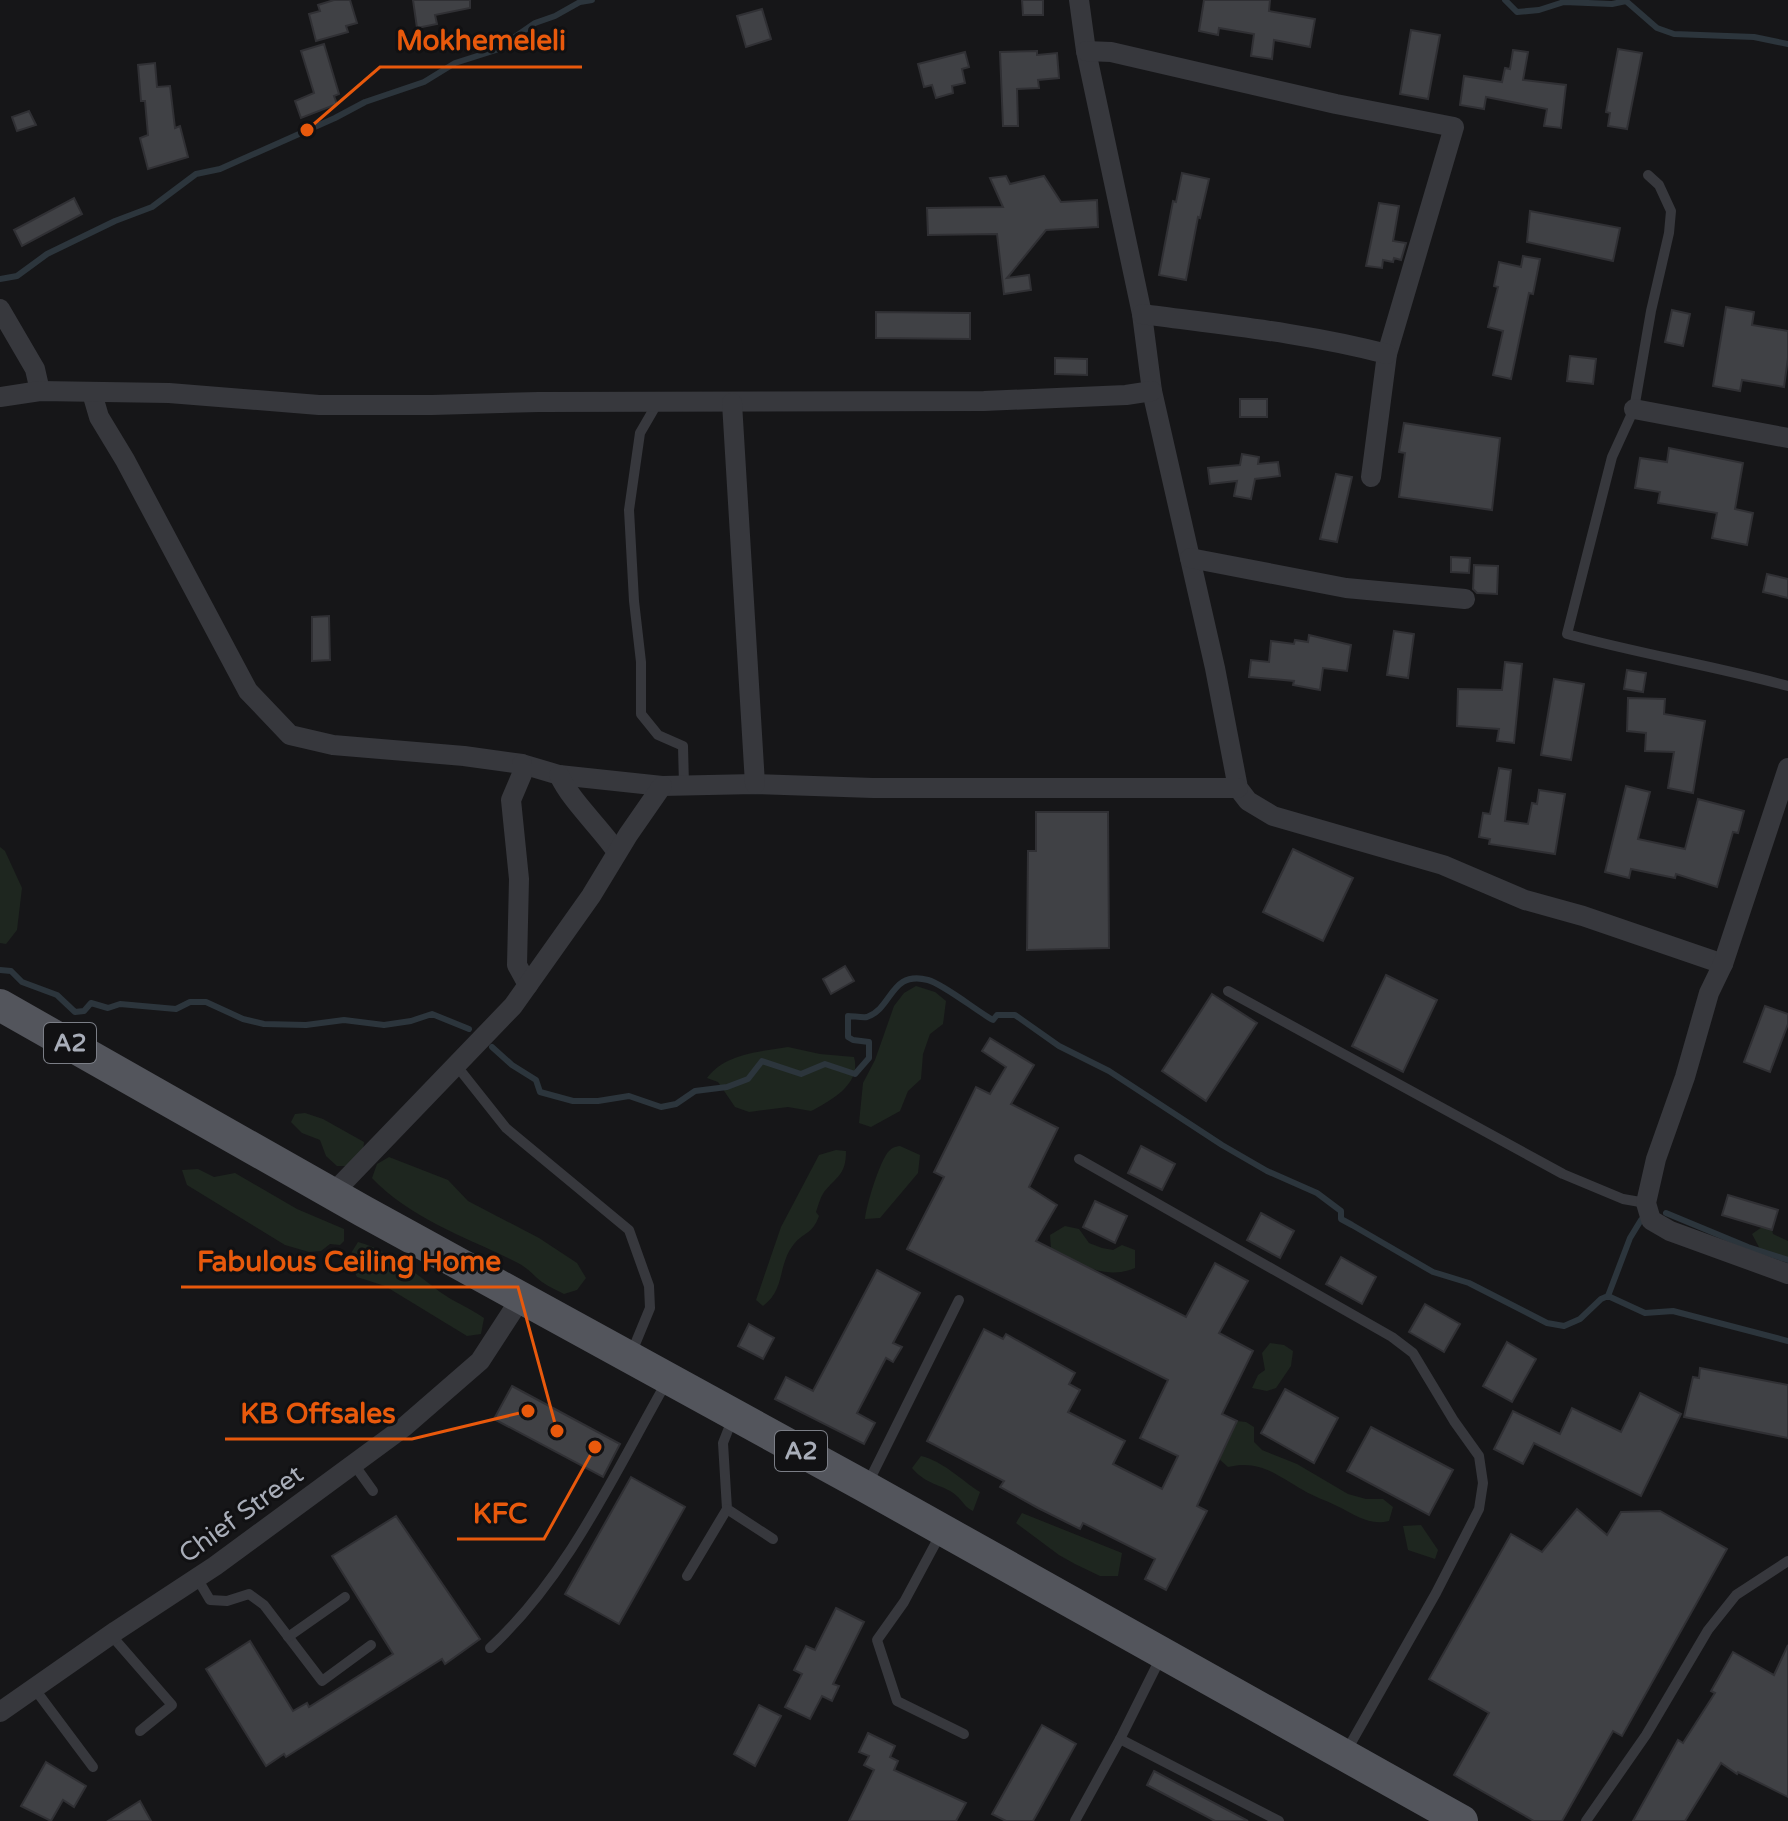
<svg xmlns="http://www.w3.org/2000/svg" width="1788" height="1821" viewBox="0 0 1788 1821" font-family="'Varela Round',sans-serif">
<rect width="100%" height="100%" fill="#161618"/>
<g fill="#1e261f">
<path d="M0,847L5,851L22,888L17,930L6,944L0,943Z"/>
<path d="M916,986L935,992L946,1001L943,1024L930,1034L923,1054L921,1079L908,1091L900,1111L871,1127L859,1123L863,1083L875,1060L894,1006L904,993Z"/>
<path d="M788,1047L820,1054L854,1057C862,1084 830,1101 811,1111L788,1107L749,1112L735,1107L718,1082L707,1078C726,1053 759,1052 788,1047Z"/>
<path d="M305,1113L323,1119L364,1142L363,1152L348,1166H337L326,1156L320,1140L302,1133L291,1122L295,1114Z"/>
<path d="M900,1146L920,1155L918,1173L880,1218L865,1219C866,1206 880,1160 889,1151C893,1147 894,1147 900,1146Z"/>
<path d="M836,1150L846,1151C846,1175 837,1176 824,1192C820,1198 818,1206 816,1212L819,1216C812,1235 805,1231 794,1244C777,1265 786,1289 763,1306L756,1300L781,1227L819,1155Z"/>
<path d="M389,1157L448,1180L468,1201L539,1238L577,1263L586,1278L577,1290L564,1294C557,1290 549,1287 542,1282C534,1276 528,1268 518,1263C467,1237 412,1220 372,1178L377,1164Z"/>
<path d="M198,1169L214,1177L235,1173L297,1209L344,1229V1241L340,1245L330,1244L321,1251L309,1252L285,1245L187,1185L182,1170Z"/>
<path d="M1065,1226L1079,1229L1089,1243L1102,1248L1113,1250L1122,1245L1135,1250V1268C1104,1281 1079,1263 1051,1249L1050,1235Z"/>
<path d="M1762,1227L1772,1230L1773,1234L1788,1241V1260L1761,1251L1752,1234Z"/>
<path d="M358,1242C388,1250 415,1273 440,1292C454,1302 470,1308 484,1318L481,1334L467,1336L385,1286L357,1277L348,1258Z"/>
<path d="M1270,1343L1284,1345L1293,1351L1291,1366L1276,1388L1267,1391L1252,1388L1258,1375L1265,1370L1262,1353Z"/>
<path d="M1237,1421L1246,1422L1254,1427V1442L1262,1450L1297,1464L1348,1494L1366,1499H1383L1393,1507L1389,1521C1369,1526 1356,1515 1337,1506C1326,1500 1314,1497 1303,1490C1277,1476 1261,1459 1228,1467L1219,1459Z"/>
<path d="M921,1456C943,1461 961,1480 980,1492L973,1511C965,1507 964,1503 958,1497C945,1484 928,1487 912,1468Z"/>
<path d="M1022,1513L1122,1553L1118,1576H1100L1075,1564L1059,1555L1016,1523Z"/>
<path d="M1421,1525L1438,1550L1435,1559L1408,1550L1403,1526Z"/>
</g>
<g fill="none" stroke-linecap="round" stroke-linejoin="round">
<g stroke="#2c353c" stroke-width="6">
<path d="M1505,0L1517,12L1539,10L1564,2L1612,4L1626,1L1657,28L1674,34L1754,37L1788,44"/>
<path d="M0,279L17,276L47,254L115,221L152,207L196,174L220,169L335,118L365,102L424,82L455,63L496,50L535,23L555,16L580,2L592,0"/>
<path d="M0,970L11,971L22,982L57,995L75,1012L84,1011L91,1003L108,1008L120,1004L176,1009L190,1002H206L243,1019L264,1024L306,1025L344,1020L384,1025L411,1021L432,1014L469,1029"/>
<path d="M492,1047L512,1065L536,1080L540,1092L573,1101H598L629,1096L661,1107L676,1104L695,1091L727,1087L748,1079L762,1061L801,1074L825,1064L855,1074L869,1058V1042L853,1040L848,1037V1016C853,1016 863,1018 867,1017C893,1008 890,970 928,980C945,985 975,1010 993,1020L997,1015H1015L1059,1046L1109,1071L1222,1145L1267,1171L1317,1193L1341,1211V1219L1352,1225L1433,1272L1469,1283L1547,1323L1564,1326L1580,1319L1601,1299L1608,1296L1645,1313L1673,1311L1788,1341"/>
<path d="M1666,1213L1748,1247L1788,1260"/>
<path d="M1608,1296L1630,1238L1641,1220"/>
</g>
</g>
<g fill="#404145" stroke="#303034" stroke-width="2">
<path d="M334,0H350L357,23L346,26L348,32L316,41L309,14L320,11L318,5Z"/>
<path d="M413,0H470V8L435,15L437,24L417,28Z"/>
<path d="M1022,0H1043V15H1023Z"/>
<path d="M1204,0H1270L1269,11L1315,19L1310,47L1274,40L1272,59L1251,56L1254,34L1219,28L1218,35L1199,31Z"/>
<path d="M762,9L771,39L746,47L737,16Z"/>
<path d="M1411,30L1440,35L1428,99L1400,94Z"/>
<path d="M324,44L339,94L334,96L337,104L301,118L295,101L314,93L301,51Z"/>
<path d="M1618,49L1642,53L1627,129L1608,126L1610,113L1606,112Z"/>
<path d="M1513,50L1528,52L1523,80L1566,85L1561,128L1544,126L1547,109L1486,97L1484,109L1460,105L1464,76L1502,82L1505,68L1510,69Z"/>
<path d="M1037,51V55L1057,53L1059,78L1038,80L1039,88L1017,89L1018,126H1003L1000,52Z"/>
<path d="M965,52L969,67L962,69L965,83L952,86L953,93L936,98L932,85L924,87L918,64Z"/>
<path d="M155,63L157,87L170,86L175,128L180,126L188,157L148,169L140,138L148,135L145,101H141L138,65Z"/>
<path d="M29,111L36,125L17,131L12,117Z"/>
<path d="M1182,173L1209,179L1200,218L1198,217L1186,280L1159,275L1173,201L1176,202Z"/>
<path d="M1006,176L1010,184L1044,176L1061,202L1097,200L1098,227L1046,230L1007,278L1029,275L1031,290L1004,294L997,234L928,235L927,208L1003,207L990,178Z"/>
<path d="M74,198L82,214L22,246L14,230Z"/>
<path d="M1379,203L1399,206L1393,241L1406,243L1401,260L1394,258L1393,262L1383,260L1382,268L1366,266Z"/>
<path d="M1530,211L1620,228L1613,261L1527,242Z"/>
<path d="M1523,256L1540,259L1533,294L1529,293L1511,379L1493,375L1503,331L1488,327L1498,287L1494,286L1499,262L1521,267Z"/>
<path d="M1726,307L1754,312L1752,325L1788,331V358L1784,387L1742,380L1740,391L1713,386Z"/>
<path d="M1672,310L1690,314L1683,346L1665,342Z"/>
<path d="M876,312L970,313V339L876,338Z"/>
<path d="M1570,356L1596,359L1593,384L1567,381Z"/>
<path d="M1055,358L1087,359V375L1055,374Z"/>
<rect x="1240" y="399" width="27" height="18"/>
<path d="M1404,423L1500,438L1492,510L1399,497L1405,453L1399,452Z"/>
<path d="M1669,448L1743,463L1735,509L1753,513L1747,545L1712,538L1717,513L1658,503L1660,492L1635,488L1640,458L1667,462Z"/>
<path d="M1242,454L1259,457L1258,464L1278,462L1280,476L1255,479L1251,499L1234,496L1237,481L1210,484L1208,468L1240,465Z"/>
<path d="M1336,474L1352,477L1337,542L1320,539Z"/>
<path d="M1451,557L1470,558L1469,573L1451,572Z"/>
<path d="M1474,565L1498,566L1497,594L1477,593L1473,589Z"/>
<path d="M1767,574L1788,579V598L1763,592Z"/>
<path d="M329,616L330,660L312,661V617Z"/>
<path d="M1394,631L1414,634L1408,678L1387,675Z"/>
<path d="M1309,635L1351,645L1347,671L1323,668L1320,690L1293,685L1294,681L1249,677L1251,660L1269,662L1271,641L1294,644L1295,640L1308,642Z"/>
<path d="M1505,662L1522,664L1514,743L1497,741L1499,729L1457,726L1458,689L1502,690Z"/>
<path d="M1627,670L1646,673L1643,692L1624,689Z"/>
<path d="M1554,679L1584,684L1571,760L1541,755Z"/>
<path d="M1628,698L1665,699L1664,714L1705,721L1693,793L1668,788L1674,752L1645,751L1646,733L1627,731Z"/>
<path d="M1499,768L1511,770L1505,821L1528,824L1532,803L1537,804L1539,790L1565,794L1555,854L1489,844L1490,839L1479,837L1483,813L1490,814Z"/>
<path d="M1626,786L1650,792L1638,839L1685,849L1698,799L1744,811L1738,833L1733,832L1717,887L1676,874L1675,878L1631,869L1629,878L1605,872Z"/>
<path d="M1036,812H1108L1109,948L1027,950L1028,851H1036Z"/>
<path d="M1293,849L1353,878L1323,941L1263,912Z"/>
<path d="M845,966L854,981L831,994L823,979Z"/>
<path d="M1386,975L1437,1000L1403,1072L1352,1046Z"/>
<path d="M1212,994L1257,1023L1206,1101L1162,1071Z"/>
<path d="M1765,1006L1788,1014V1024L1770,1072L1744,1062Z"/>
<path d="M990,1038L1034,1065L1011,1104L1058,1128L1029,1187L1057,1205L1036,1241L1186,1317L1215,1263L1248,1281L1219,1333L1253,1351L1222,1414L1237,1421L1197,1506L1207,1511L1166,1590L1145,1579L1155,1559L1083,1523L1080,1529L1038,1508L1000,1487L1004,1481L927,1441L984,1329L1003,1339L1006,1334L1075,1373L1069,1384L1080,1390L1068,1412L1125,1441L1113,1464L1162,1489L1178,1456L1140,1438L1168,1380L907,1249L944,1177L934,1172L976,1087L990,1094L1006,1067L982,1051Z"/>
<path d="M1141,1146L1175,1164L1162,1190L1128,1173Z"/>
<path d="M1728,1195L1778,1210L1772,1230L1722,1215Z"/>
<path d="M1095,1201L1127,1216L1115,1243L1083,1227Z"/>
<path d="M1261,1213L1294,1231L1280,1258L1247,1240Z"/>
<path d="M1341,1257L1376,1277L1362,1304L1326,1284Z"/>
<path d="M877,1270L920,1293L893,1343L902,1347L893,1362L886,1358L857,1413L875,1423L864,1444L775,1399L786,1377L813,1391Z"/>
<path d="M1425,1304L1460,1324L1444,1352L1409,1332Z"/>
<path d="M749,1324L774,1338L763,1359L738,1346Z"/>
<path d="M1507,1342L1536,1359L1512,1402L1483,1386Z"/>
<path d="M1700,1368L1788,1385V1438L1684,1417L1693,1377L1699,1378Z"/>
<path d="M512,1386L620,1444L603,1477L494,1419Z"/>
<path d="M1285,1389L1338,1418L1314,1463L1261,1433Z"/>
<path d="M1640,1393L1681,1414L1641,1496L1534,1443L1523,1464L1494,1449L1513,1411L1560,1434L1572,1408L1621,1432Z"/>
<path d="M1371,1427L1453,1470L1429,1515L1347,1471Z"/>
<path d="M631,1477L685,1507L619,1624L565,1594Z"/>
<path d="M1577,1509L1607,1535L1621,1512L1660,1511L1727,1549L1622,1736L1613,1731L1562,1821H1534L1454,1775L1489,1713L1429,1679L1511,1534L1542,1552Z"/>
<path d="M396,1516L480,1639L445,1664L442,1659L286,1757L284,1754L266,1766L206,1669L250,1641L293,1711L307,1703L309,1707L393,1654L332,1556Z"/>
<path d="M836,1608L864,1622L833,1684L839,1686L832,1701L822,1696L810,1719L785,1707L802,1674L794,1670L806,1646L815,1650Z"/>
<path d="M1788,1645V1797L1738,1772L1737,1774L1721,1763L1685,1821H1633L1678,1740L1683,1743L1715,1693L1711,1691L1733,1652L1774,1675Z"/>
<path d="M759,1705L781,1716L755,1766L734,1754Z"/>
<path d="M1042,1725L1076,1744L1033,1821H1006L992,1814Z"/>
<path d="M868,1733L895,1746L890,1757L898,1761L894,1770L966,1803L956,1821H849L874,1770L864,1765L869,1756L859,1752Z"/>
<path d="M46,1762L86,1786L74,1807L63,1800L51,1821L21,1806Z"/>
<path d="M1154,1771L1248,1821H1215L1147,1785Z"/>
<path d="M140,1801L151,1821H108Z"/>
</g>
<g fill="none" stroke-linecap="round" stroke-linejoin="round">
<g stroke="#37383d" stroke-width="10">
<path d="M1648,175L1659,185L1671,211L1669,233L1651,311L1634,409L1612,457L1567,634C1640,654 1715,666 1788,686"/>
<path d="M658,402L640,433L629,510L634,601L641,662V714L658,735L683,746L684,785"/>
<path d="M1228,991L1563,1174L1623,1199L1646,1203"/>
<path d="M456,1065L506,1128L629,1230L649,1286L650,1308L631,1354"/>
<path d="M1079,1159L1392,1337L1413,1353L1454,1421L1479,1456L1483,1483L1479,1509L1436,1593L1347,1750"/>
<path d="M732,1420L723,1443L727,1509L773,1539"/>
<path d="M353,1463L373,1491"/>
<path d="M867,1485L959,1300"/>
<path d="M940,1535L904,1602L877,1640L897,1701L964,1734"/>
<path d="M687,1576L727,1509"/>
<path d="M197,1578L210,1600L227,1601L249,1594L264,1605L322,1681L371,1645"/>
<path d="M111,1635L172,1705L140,1731"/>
<path d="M288,1637L345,1597"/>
<path d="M490,1648C568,1576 614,1474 666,1383"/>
<path d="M34,1688L93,1767"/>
<path d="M1120,1739L1279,1821"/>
<path d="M1075,1821L1120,1739L1160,1659"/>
<path d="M1586,1821L1646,1735L1708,1630L1736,1595L1788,1561"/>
</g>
<g stroke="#37383d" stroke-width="20">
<path d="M1079,0L1086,51L1142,314L1152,391L1215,668L1238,788L1248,801L1273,816L1443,865L1525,900L1583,916L1723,964"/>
<path d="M1086,51L1111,52L1336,104L1454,127L1387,354L1371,477"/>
<path d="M0,309L35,369L40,391"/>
<path d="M1142,314C1224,325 1307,333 1387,354"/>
<path d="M92,393L99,417L125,460L248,691L290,735L333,745L464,756L522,764L559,775L662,786L755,784L873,788H1238"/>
<path d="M0,397L40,391L169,393L319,405H432L539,402L984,401L1126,395L1152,391"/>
<path d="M732,403L755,784"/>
<path d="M1634,409L1788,438"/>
<path d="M1190,558L1346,588L1465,599"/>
<path d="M522,764V774L511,800L519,879L517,965L528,985"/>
<path d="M1788,768L1723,964L1709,993L1685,1077L1656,1159L1646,1203L1651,1220L1670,1231L1788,1274"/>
<path d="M559,775C571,801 600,827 617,852"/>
<path d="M333,1193L513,1006L591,896L628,835L662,786"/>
<path d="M0,1712L116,1631L215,1566L404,1427L480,1361L521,1298"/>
</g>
<path stroke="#53555c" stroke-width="32" d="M0,1005L363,1211L866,1487L1462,1821"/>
</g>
<g text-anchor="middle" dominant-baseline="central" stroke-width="6" stroke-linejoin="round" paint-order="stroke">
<g fill="#111113" stroke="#7b7e86" stroke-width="2">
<rect x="44" y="1023" width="52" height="40" rx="6"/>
<rect x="775" y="1431" width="52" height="40" rx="6"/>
</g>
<g font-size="24" font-weight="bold" fill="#a8adb8">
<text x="70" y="1043">A2</text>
<text x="801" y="1451">A2</text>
</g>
<g font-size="26" fill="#a8adb8" stroke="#111113">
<text transform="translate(241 1514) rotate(-36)">Chief Street</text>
</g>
</g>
<path fill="none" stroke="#e8590c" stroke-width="3" d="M307 130L380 67H582M557 1431L518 1287H181M528 1411L412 1439H225M595 1447L544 1539H457"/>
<g fill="#e8590c" stroke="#111113" stroke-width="3">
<circle cx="307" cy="130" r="8"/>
<circle cx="557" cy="1431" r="8"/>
<circle cx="528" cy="1411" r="8"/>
<circle cx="595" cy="1447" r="8"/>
</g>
<g font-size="28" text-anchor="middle" font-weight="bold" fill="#e8590c" stroke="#111113" stroke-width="6" stroke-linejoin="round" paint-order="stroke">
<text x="481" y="50">Mokhemeleli</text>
<text x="349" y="1271">Fabulous Ceiling Home</text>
<text x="318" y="1423">KB Offsales</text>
<text x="500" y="1523">KFC</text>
</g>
</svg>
